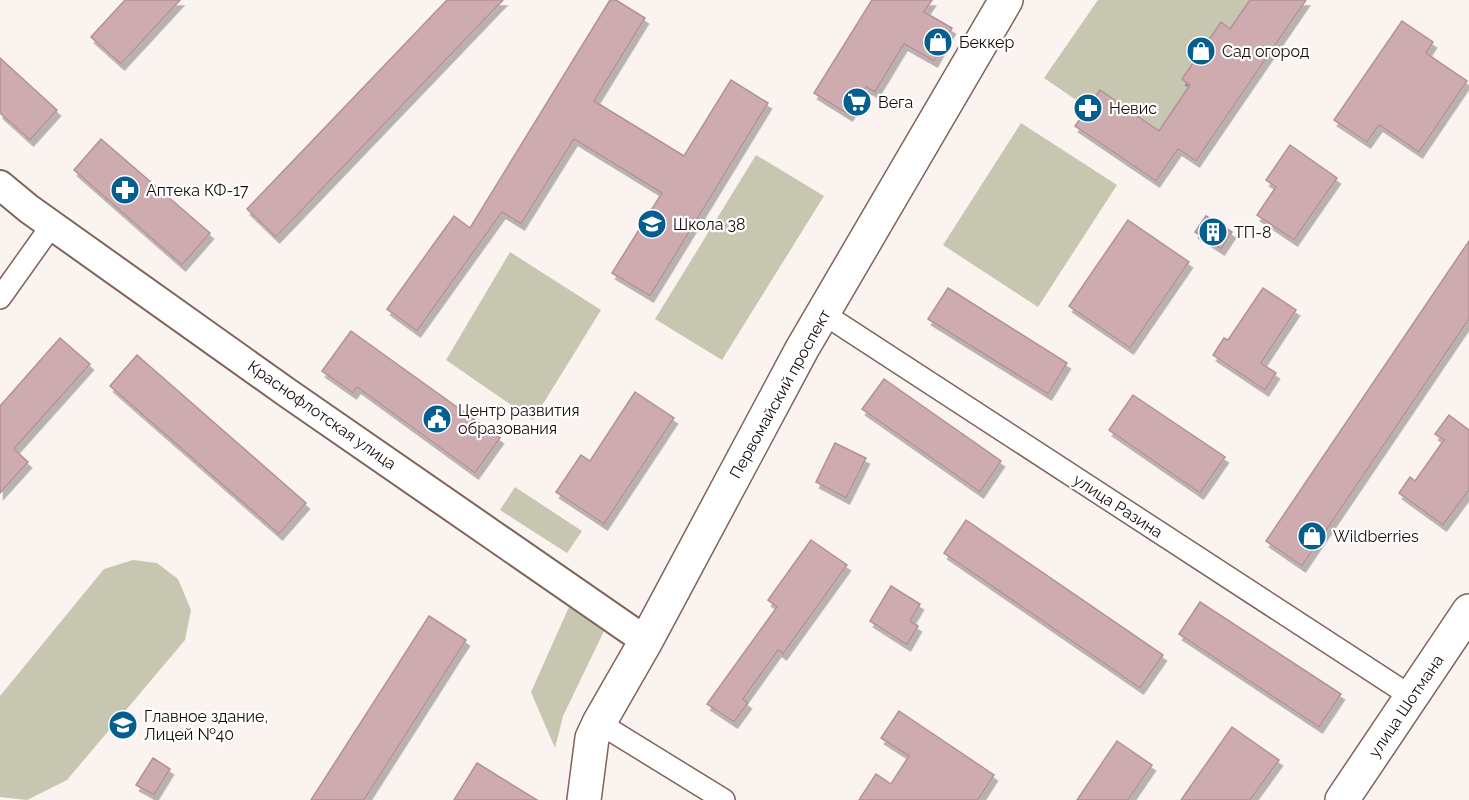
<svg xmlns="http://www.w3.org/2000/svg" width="1469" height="800" viewBox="0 0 1469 800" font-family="Raleway,sans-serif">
<defs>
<filter id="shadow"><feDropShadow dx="3.5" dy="6" stdDeviation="0" flood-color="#0004"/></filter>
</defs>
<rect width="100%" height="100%" fill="#faf3f0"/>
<g fill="#c7c6b0">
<path d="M1098,0H1250L1230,29L1220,23L1182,79L1190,85L1159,131L1100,90L1088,108L1044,78Z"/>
<path d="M1021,123L1117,185L1038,307L943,245Z"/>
<path d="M756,155L824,196L722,360L655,319Z"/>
<path d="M510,252L601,310L533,420L446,360Z"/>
<path d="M515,487L582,531L567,553L500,510Z"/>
<path d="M133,560L157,563L178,579L191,610L185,640L67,780L27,800L0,797V696L104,569Z"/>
<path d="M569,607L604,631L563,716L555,748L531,692Z"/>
</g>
<g fill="#ceabaf" stroke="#b39195" stroke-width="1.5" filter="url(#shadow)">
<path d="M125,0H180L121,64L91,37Z"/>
<path d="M447,0H503L276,237L247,209Z"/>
<path d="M610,0H616L645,18L594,101L684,156L731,80L768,103L650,296L612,273L662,193L574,139L521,224L502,212L417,331L387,309L454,216L470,228Z"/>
<path d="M872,0H932L924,12L952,28L934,61L904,44L875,92L866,87L849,115L814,93Z"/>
<path d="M1250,0H1306L1196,161L1178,149L1156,181L1075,126L1100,90L1159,131L1190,85L1182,79L1221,22L1230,29Z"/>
<path d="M1402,21L1433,42L1426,53L1467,81L1419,152L1379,125L1367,142L1334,120Z"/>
<path d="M0,58L57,110L30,140L0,113Z"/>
<path d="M101,139L210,233L182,265L74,170Z"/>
<path d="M1290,145L1337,178L1294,240L1257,215L1276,187L1266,180Z"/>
<path d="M1206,216L1232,232L1221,249L1195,232Z"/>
<path d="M1128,220L1189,262L1130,348L1069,306Z"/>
<path d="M1469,241V319L1302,566L1266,541Z"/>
<path d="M948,288L1067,363L1048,394L928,319Z"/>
<path d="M1263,288L1296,310L1261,363L1276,373L1265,390L1213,355L1224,338L1228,340Z"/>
<path d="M351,331L500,438L475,473L357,387L353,393L322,371Z"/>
<path d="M60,338L90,364L14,449L28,462L0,493V406Z"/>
<path d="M137,355L306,503L279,534L110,386Z"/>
<path d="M884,379L1001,461L980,492L862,409Z"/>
<path d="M635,392L674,418L604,524L556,492L581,455L590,461Z"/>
<path d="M1133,395L1225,457L1200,493L1109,430Z"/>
<path d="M1449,415L1469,430V490L1443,525L1399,493L1410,477L1415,481L1444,440L1435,434Z"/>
<path d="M835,443L866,458L846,498L816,482Z"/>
<path d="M966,520L1163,655L1140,688L944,553Z"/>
<path d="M811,540L847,565L783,654L778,650L743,699L748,703L734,722L707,704L777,607L768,600Z"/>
<path d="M891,586L920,604L910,621L918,626L907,645L870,621Z"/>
<path d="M1200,602L1341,694L1319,727L1179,634Z"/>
<path d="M429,616L466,640L364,800H311Z"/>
<path d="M899,711L994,775L978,800H859L876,774L891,784L909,756L881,738Z"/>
<path d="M1232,727L1279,760L1250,800H1181Z"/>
<path d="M1117,741L1152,765L1128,800H1077Z"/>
<path d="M153,758L170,769L154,795L136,785Z"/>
<path d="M477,763L537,800H454Z"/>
</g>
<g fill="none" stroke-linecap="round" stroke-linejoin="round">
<g stroke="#816458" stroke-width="24">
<g id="street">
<path d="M0,298L52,225"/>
<path d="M824,314L1412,697"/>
<path d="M599,723L724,800"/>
</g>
</g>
<g stroke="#816458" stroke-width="32">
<path id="secondary" d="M0,185L29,209L289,394L646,641"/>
</g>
<g stroke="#816458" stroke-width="36">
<g id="primary">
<path d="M584,800L592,738L599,723L646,641L802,349L1006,0"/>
<path d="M1342,800L1469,611"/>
</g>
</g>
<use href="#street" stroke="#fff" stroke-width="21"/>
<use href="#secondary" stroke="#fff" stroke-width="28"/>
<use href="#primary" stroke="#fff" stroke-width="33"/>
</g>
<defs>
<g id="shop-disc" transform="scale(1.5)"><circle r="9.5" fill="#045e8f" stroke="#fff"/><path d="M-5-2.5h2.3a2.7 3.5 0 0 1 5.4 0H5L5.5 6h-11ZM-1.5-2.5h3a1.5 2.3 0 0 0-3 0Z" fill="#fff"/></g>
<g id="supermarket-disc" transform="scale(1.5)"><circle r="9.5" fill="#045e8f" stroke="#fff"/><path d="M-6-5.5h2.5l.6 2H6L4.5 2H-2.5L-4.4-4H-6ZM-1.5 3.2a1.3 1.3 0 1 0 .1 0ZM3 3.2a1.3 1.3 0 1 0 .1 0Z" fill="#fff"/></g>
<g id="pharmacy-disc" transform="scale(1.5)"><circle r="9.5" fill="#045e8f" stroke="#fff"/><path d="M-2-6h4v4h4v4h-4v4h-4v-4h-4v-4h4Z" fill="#fff"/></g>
<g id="school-disc" transform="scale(1.5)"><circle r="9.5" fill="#045e8f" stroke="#fff"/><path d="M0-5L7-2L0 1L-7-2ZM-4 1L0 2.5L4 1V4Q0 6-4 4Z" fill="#fff"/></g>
<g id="building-disc" transform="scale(1.5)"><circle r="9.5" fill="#045e8f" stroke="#fff"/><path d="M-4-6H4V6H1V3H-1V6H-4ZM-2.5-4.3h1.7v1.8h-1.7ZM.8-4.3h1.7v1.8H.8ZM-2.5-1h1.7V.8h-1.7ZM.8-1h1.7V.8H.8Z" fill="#fff"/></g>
<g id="civic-disc" transform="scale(1.5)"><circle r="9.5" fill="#045e8f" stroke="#fff"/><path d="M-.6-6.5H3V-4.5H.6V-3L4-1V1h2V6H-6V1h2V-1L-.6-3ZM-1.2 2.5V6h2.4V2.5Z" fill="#fff"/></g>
</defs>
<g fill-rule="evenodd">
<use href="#shop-disc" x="938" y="42"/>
<use href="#shop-disc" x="1201" y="51"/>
<use href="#supermarket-disc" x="857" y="102"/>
<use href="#pharmacy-disc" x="1088" y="108"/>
<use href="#pharmacy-disc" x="125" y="190"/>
<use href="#school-disc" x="652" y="224"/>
<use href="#building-disc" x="1213" y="232"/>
<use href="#civic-disc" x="437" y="419"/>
<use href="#shop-disc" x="1312" y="536"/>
<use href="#school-disc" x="123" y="725"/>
</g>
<g text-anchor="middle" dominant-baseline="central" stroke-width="4.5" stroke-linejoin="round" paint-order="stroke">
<g font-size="16" fill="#170d08" stroke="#fff" text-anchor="start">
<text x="959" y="42">Беккер</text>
<text x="1222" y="51">Сад огород</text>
<text x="878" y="102">Вега</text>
<text x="1109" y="108">Невис</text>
<text x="146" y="190">Аптека КФ-17</text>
<text x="673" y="224">Школа 38</text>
<text x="1234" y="232">ТП-8</text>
<text x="458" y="410">Центр развития<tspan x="458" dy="18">образования</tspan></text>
<text x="1333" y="536">Wildberries</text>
<text x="144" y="716">Главное здание,<tspan x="144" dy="18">Лицей №40</tspan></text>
</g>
<g font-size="16" fill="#170d08" stroke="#fff">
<text transform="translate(780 394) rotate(-61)">Первомайский проспект</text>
<text transform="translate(322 415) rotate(35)">Краснофлотская улица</text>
<text transform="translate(1118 506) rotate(33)">улица Разина</text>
<text transform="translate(1406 706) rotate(-56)">улица Шотмана</text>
</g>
</g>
</svg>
